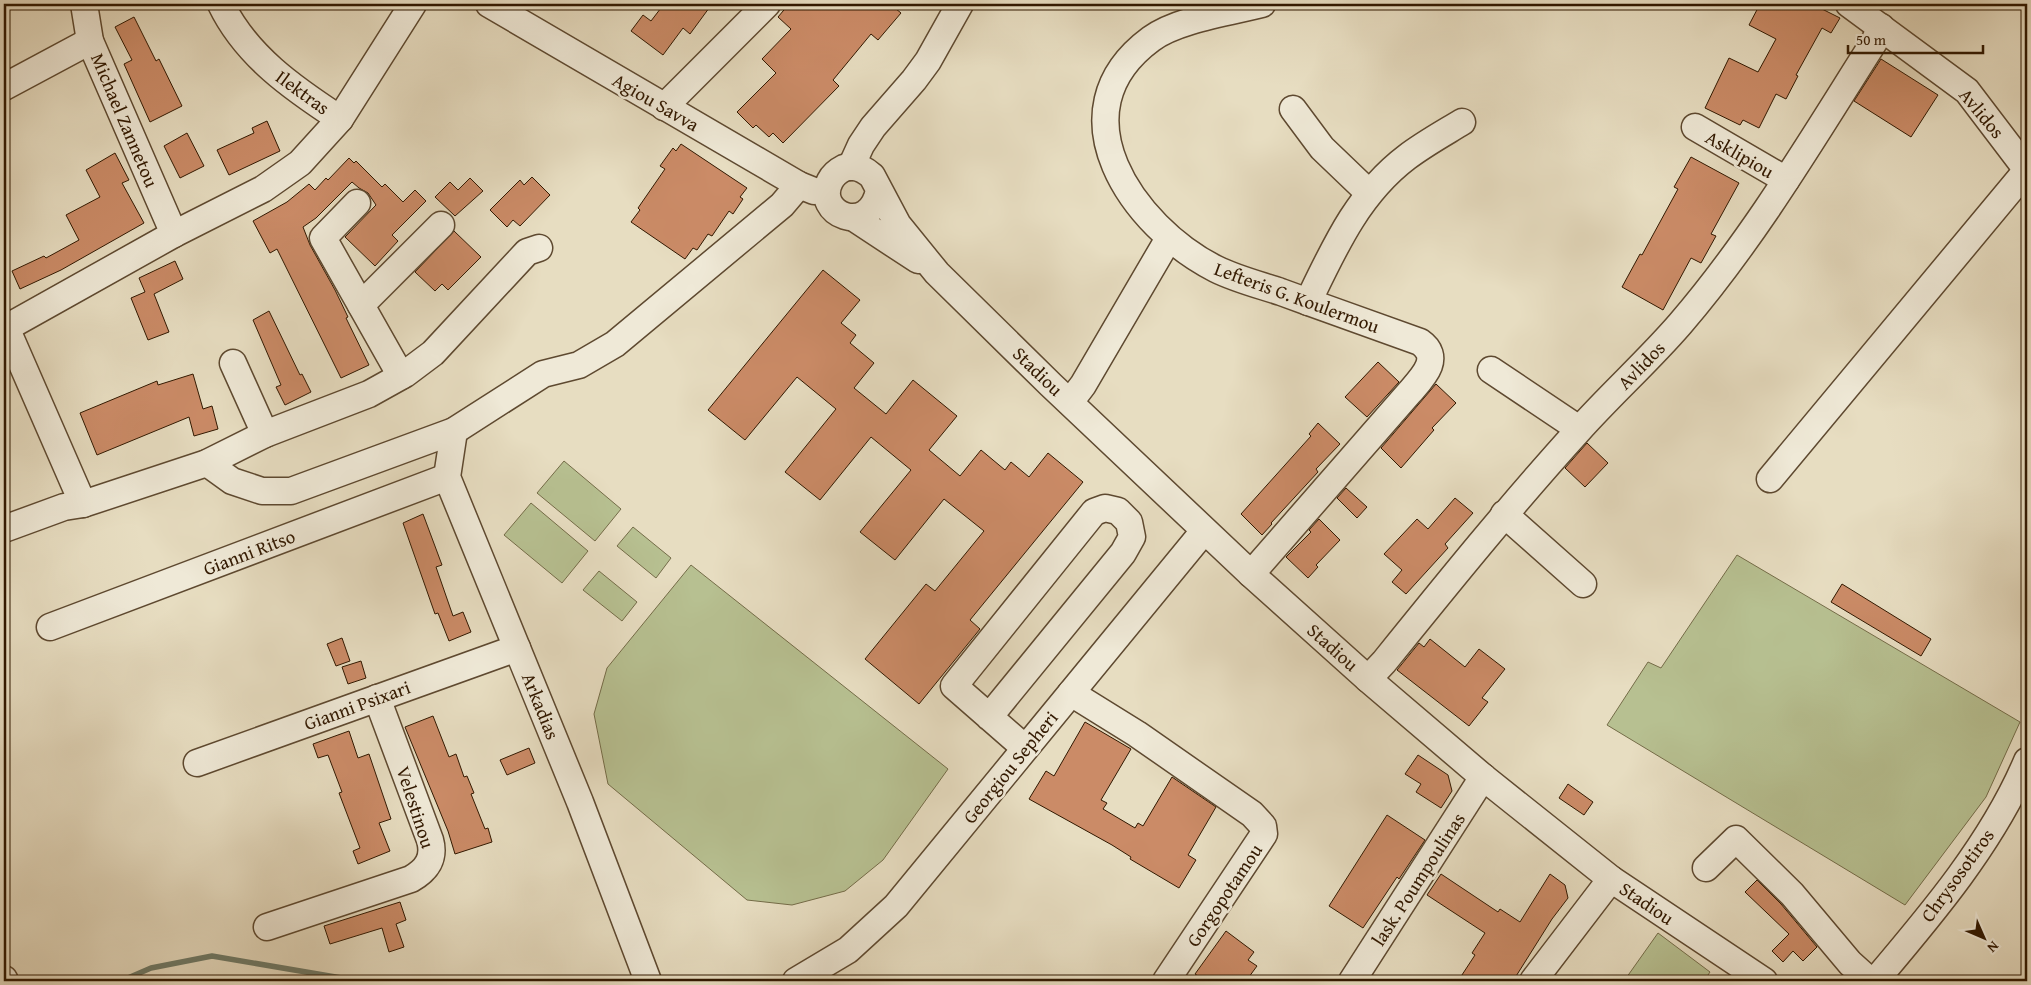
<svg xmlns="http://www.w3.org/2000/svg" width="2031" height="985" viewBox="0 0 2031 985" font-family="'Gentium Book Plus',serif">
<rect width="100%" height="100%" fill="#e7ddc1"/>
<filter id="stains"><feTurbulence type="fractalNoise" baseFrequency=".004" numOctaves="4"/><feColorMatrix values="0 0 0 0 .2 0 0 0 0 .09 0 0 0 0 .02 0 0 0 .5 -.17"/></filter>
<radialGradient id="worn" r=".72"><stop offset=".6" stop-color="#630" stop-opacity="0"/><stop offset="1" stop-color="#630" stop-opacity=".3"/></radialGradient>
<g fill="#b7c091" stroke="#746c48">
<path d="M564,461L621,509L595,541L537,493Z"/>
<path d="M531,503L588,551L562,583L504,535Z"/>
<path d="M633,527L671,558L656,578L617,546Z"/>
<path d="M1737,555L2020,722L1986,797L1905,905L1607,725L1648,662L1661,668Z"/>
<path d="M691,565L948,769L883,860L845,891L792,905L747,900L608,784L594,714L607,668Z"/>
<path d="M599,571L637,602L622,621L583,590Z"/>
<path d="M1658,933L1710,972L1704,981H1624Z"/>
</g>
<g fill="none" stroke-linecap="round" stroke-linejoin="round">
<path stroke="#6e7a68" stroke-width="5.5" d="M121,981L151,968L212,956L359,981"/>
</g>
<g fill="#cb8b67" stroke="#311800">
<path d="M664,4H712L690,34L683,28L663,55L631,31L643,15L651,21Z"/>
<path d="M789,4H890L901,13L878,40L871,34L833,80L839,86L783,143L773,133L769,137L756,125L753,128L737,112L776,73L762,59L791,29L778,17Z"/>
<path d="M1760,4H1812L1840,18L1831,33L1822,28L1796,75L1798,76L1786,99L1776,94L1759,128L1743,120L1740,125L1705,108L1729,58L1758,72L1776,39L1749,25Z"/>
<path d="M134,17L156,61L159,59L182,106L150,122L124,64L132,60L115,27Z"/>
<path d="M1881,59L1938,95L1911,137L1854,101Z"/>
<path d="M267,121L280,151L229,175L217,150L254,133L252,128Z"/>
<path d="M187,133L204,166L180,178L164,146Z"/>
<path d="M681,144L747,188L740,197L743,199L733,214L729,211L712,236L708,234L697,250L693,248L685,259L631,222L640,210L638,208L665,169L660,166L673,148L676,151Z"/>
<path d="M115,153L129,180L122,183L144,223L61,270L20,289L12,271L44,256L46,258L79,240L66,215L100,197L86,170Z"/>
<path d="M1691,157L1739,183L1711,234L1716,236L1701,263L1691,258L1663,310L1622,287L1640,254L1642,255L1678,189L1674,187Z"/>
<path d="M349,158L354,163L356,161L382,187L385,184L403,202L415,190L426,201L392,235L398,241L375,266L345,237L376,205L368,193L359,188L352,182L316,218L303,227L310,245L335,290L348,317L346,318L369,365L341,378L277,249L270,253L253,221L287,202L309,184L315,190L326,178L328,180Z"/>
<path d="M532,177L550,195L520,226L513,220L507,227L490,210L520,180L524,185Z"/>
<path d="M470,178L483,191L455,216L435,197L450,182L458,190Z"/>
<path d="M454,231L481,257L448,290L442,284L435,291L415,272Z"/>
<path d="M175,261L183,279L154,294L169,332L148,340L131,298L145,292L139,278Z"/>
<path d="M823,270L860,300L841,323L856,335L850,343L874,363L854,388L886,414L913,380L957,416L929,450L960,476L981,450L1005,470L1011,462L1029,477L1048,453L1083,482L970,620L980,629L919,704L865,659L926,584L935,591L984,531L944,499L895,560L860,532L911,470L871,437L820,500L785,472L836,409L797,377L745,440L708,410Z"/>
<path d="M269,311L300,375L302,374L311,392L285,405L276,387L281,385L253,320Z"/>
<path d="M1378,362L1399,382L1367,417L1345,397Z"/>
<path d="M193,374L203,409L212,406L218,429L194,436L189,417L97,455L80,413L157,381L158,385Z"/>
<path d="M1436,384L1456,403L1432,428L1434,430L1401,468L1381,448Z"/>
<path d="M1318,423L1340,444L1316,469L1318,472L1271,523L1272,524L1262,535L1241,514L1311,436L1309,434Z"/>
<path d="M1587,443L1608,463L1585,487L1565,468Z"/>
<path d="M1346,488L1367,507L1357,518L1337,498Z"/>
<path d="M1455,498L1473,513L1445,544L1448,548L1406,594L1392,582L1402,570L1384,554L1417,519L1428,529Z"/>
<path d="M423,514L442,565L436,567L453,616L463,612L471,632L449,641L438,613L435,614L403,523Z"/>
<path d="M1319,519L1340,540L1316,565L1318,567L1308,578L1286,557L1311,532L1309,530Z"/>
<path d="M1842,584L1931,639L1921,656L1831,602Z"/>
<path d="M342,638L350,661L336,666L327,644Z"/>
<path d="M1430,639L1465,667L1479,649L1505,669L1482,698L1488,702L1469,726L1397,670L1419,643L1424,647Z"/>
<path d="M361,661L366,678L348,684L342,667Z"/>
<path d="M433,716L449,757L456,754L464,777L467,776L474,793L471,794L485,829L488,828L492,842L455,854L448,831L405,727Z"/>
<path d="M1085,722L1131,749L1101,800L1107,803L1103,809L1135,828L1138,823L1143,826L1172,777L1216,807L1188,855L1196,860L1179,888L1130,859L1131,857L1112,845L1029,799L1046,771L1054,776Z"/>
<path d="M349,731L358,758L369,754L391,819L379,823L390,851L358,864L353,851L360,848L339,793L342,792L328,755L318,758L313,744Z"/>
<path d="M529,748L535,763L507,775L500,760Z"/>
<path d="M1418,755L1448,775L1452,791L1441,808L1416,792L1421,784L1405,774Z"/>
<path d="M1568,784L1593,802L1584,815L1559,798Z"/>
<path d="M1387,815L1425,840L1399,879L1397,877L1363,928L1329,906Z"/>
<path d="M1441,874L1498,912L1500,909L1520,922L1550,874L1565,885L1568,898L1552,919L1513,981H1458L1475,955L1472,953L1485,933L1427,895Z"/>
<path d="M1757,880L1781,904L1817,947L1803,961L1793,951L1783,962L1772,951L1789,934L1745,892Z"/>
<path d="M400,902L406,920L396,924L404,947L389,952L382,928L330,944L324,926Z"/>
<path d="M1226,931L1254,952L1248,960L1257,966L1246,981H1206L1195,974Z"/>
</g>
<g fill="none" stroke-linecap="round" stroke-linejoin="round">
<g stroke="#5e4930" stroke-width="29">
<g id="minor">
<path d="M84,4L90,41L174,234"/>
<path d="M221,4C246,56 294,89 340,119"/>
<path d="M489,4L758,161L799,185L814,191"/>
<path d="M1849,4L1967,91L2027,170"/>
<path d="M4,87L90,41"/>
<path d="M664,107L767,4"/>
<path d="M1293,109L1322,148L1369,193"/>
<path d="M1695,127L1786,180"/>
<path d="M851,167L861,145L873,127L914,80L928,61L960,4"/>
<path d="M879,190C870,238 813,214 830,181C833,175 838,171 844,168C855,164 864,169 872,176L898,225L937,273L1051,385L1251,574L1368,679L1483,777L1611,879L1764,981"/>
<path d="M357,203L323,238L401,376"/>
<path d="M854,218L918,260"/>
<path d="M1308,302C1334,248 1358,194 1407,157C1424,144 1444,133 1462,122"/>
<path d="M361,305L441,225"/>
<path d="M4,323L83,504"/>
<path d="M6,328L174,234L263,189L300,163L340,119L413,4"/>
<path d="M233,363L265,434"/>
<path d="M1491,370L1579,429"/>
<path d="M1070,402L1083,385L1169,238"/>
<path d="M454,431L447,477L580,802L648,981"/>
<path d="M207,463L232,481L262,491H291L454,431L543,374L579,365L615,344L782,205L799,185"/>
<path d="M1770,479L2027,170"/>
<path d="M1504,514L1583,584"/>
<path d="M4,529L64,507L83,504L207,463L265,434L369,394L405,374L433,353L527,252L539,248"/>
<path d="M1251,574L1409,393C1422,378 1443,358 1420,342C1373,325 1327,309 1281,292C1260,285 1236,279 1216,269C1133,227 1052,112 1151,39C1176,20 1230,12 1262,4"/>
<path d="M50,627L447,477"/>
<path d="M1368,679L1384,662C1447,584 1510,506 1578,431C1611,394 1648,361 1680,324C1754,238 1813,138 1874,42L1881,27"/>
<path d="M1071,693L1137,734L1252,814L1263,826L1264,834L1166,981"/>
<path d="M989,717L1123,553L1132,537L1129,522L1118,511L1105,508L1094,512L954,686L1025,748"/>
<path d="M197,763L517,648"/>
<path d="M1706,868L1736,839L1792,894L1850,963L1870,981"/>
<path d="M267,927L411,879C427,870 435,858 430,840L377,698"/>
<path d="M4,979L5,981"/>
<path d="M796,981L848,950L896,906L1204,531"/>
<path d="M1352,981L1483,777"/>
<path d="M1533,981L1611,879"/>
<path d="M1875,981C1931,915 1993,842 2027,761"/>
</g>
</g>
<use href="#minor" stroke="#efe9d7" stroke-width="26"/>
</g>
<g text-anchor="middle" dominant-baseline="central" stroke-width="5" stroke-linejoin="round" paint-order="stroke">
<g font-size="19" fill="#311800" stroke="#efe9d7">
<text transform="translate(303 92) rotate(36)">Ilektras</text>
<text transform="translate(656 102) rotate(30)">Agiou Savva</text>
<text transform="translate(1982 113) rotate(50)">Avlidos</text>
<text transform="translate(125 120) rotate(67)">Michael Zannetou</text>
<text transform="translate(1740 154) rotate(30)">Asklipiou</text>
<text transform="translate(1297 297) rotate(20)">Lefteris G. Koulermou</text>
<text transform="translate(1641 365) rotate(-46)">Avlidos</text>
<text transform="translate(1038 371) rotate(44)">Stadiou</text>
<text transform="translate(249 552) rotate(-21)">Gianni Ritso</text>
<text transform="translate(1333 647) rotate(42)">Stadiou</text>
<text transform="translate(357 705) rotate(-20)">Gianni Psixari</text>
<text transform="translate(541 706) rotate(68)">Arkadias</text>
<text transform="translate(1010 767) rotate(-51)">Georgiou Sepheri</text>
<text transform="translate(416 807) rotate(72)">Velestinou</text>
<text transform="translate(1957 875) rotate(-54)">Chrysosotiros</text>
<text transform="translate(1418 879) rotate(-57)">lask. Poumpoulinas</text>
<text transform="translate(1224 895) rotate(-56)">Gorgopotamou</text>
<text transform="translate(1647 903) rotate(34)">Stadiou</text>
</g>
</g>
<rect width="2031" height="985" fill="none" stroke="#e7ddc1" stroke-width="20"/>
<rect x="5" y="5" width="2021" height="975" fill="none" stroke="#311800" stroke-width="2.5"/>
<rect x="10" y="10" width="2011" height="965" fill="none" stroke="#311800"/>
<g transform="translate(1984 938) rotate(135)" stroke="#efe9d7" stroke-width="4" paint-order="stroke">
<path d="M0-4L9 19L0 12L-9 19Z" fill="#311800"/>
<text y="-8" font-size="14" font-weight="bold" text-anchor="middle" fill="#311800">N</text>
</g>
<path d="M1848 45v8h135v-8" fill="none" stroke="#311800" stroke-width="2.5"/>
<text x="1856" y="45" font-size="15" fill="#311800" stroke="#efe9d7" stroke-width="4" paint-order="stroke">50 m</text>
<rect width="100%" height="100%" filter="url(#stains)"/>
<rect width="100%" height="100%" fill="url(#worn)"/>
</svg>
